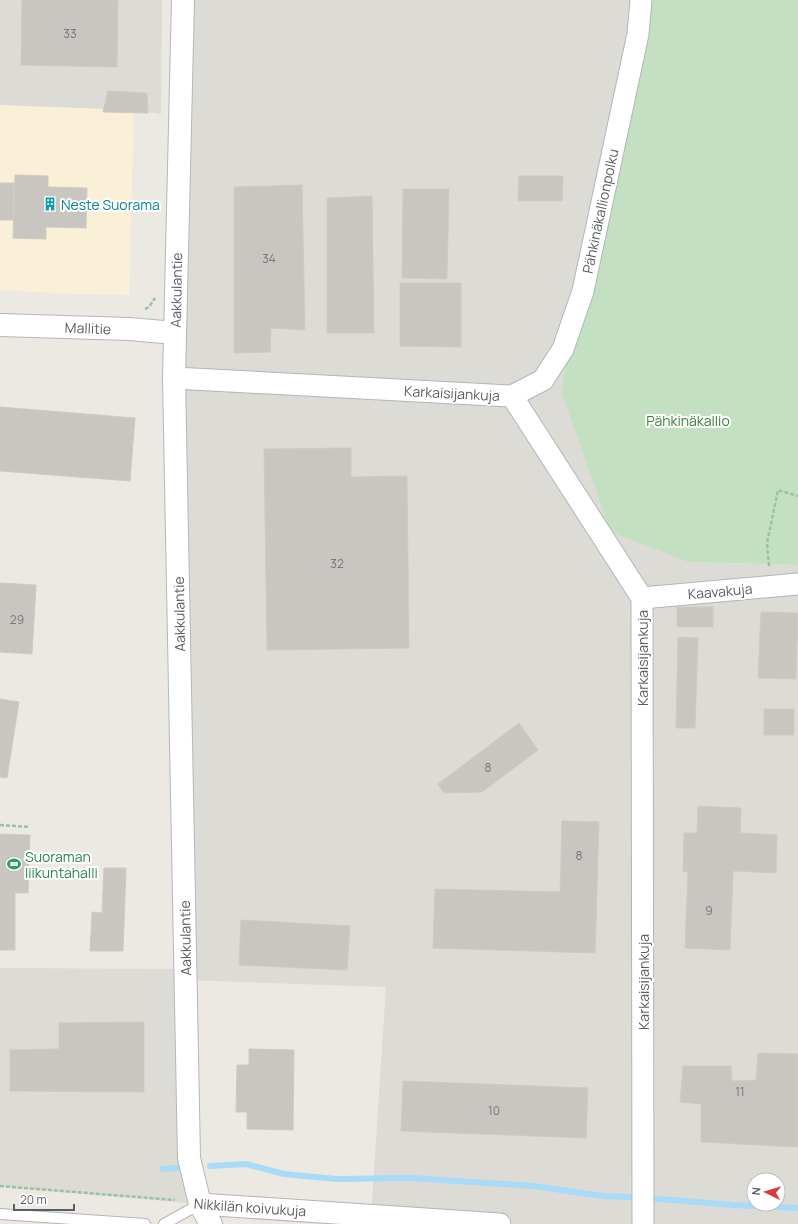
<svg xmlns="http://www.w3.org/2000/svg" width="798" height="1224" viewBox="0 0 798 1224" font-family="Manrope,sans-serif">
<rect width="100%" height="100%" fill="#ece9e2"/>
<path fill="#faf0d8" d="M0,105L134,110L129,295L74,294L0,290Z"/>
<g fill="#dddbd6" fill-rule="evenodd">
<path d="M0,0H162L161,114L134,110L0,105Z"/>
<path d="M183,0H639L688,562L798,565V1224H500L371,1215L386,987L186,980L200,1204L0,1187V968L186,969ZM754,1180H778V1204H754Z"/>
</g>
<path fill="#c3e1c0" d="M639,0H798V565L688,562L611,532L561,391Z"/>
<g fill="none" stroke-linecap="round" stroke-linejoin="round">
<g stroke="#a7dbf7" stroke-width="6">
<path d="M210,1166L246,1164L284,1174L336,1179L411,1178L533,1186L603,1196L630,1197"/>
<path d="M163,1169L177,1168"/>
<path d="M647,1198L734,1205L798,1208"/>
</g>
</g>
<g fill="#c9c5c0" stroke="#d0cac1">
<path d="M22,0H118L117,67L21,65Z"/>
<path d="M108,91L147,93L148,113L103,112Z"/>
<path d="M15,175L48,176V187L87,188L86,228L46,227V239L13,238Z"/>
<path d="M519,176H563L562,201H518Z"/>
<path d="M0,183H14L13,220H0Z"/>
<path d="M302,185L305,330L271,328L270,352L234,353V187Z"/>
<path d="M403,189H449L447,279L402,278Z"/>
<path d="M372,196L374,333H327V198Z"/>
<path d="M400,283H461V347L400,346Z"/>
<path d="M0,407L135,418L130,481L0,471Z"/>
<path d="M351,448V477L407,476L409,648L267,650L264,449Z"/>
<path d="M0,583L36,585L32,654L0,652Z"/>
<rect x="677" y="607" width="36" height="20"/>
<path d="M761,612L798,613L796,679L758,678Z"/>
<path d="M678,637L698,638L695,728H676Z"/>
<path d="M0,699L19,702L7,778L0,777Z"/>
<rect x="764" y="709" width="30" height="26"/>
<path d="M519,723L538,750L482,792L444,793L438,784Z"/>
<path d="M698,806L741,808L740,833L777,835L776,873L733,871L730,950L685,948L688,872L683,871L684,833H697Z"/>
<path d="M562,821L599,822L595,953L433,948L435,889L560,892Z"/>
<path d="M0,834L30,835L28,893H15V950H0Z"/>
<path d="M104,868H126L123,951H90L92,912L102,913Z"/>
<path d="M241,920L350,926L347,970L239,965Z"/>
<path d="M144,1022V1092L10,1091V1050L59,1049V1023Z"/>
<path d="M249,1049L294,1050L293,1130L247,1129V1112H236L237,1065H249Z"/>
<path d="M758,1053L798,1054V1147L701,1142V1104L680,1102L683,1066H731L732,1081L756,1080Z"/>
<path d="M403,1081L588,1088L586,1138L401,1131Z"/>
</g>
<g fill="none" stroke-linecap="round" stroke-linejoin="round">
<g stroke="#b2b5b8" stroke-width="12">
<g id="lane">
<path d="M0,1214L145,1224"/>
<path d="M164,1224L200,1204"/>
</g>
</g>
<g stroke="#b2b5b8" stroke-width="23">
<g id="street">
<path d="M174,378L512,396L642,598L643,1224"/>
<path d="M512,396L543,380L563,349L583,291L638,34L641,0"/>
<path d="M642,598L798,584"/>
<path d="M200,1204L500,1224"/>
</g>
</g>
<g stroke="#b3b7bb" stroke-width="24">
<g id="secondary">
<path d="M183,0L174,378L189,1158L200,1204L211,1224"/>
<path d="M0,325L129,329L175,333"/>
</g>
</g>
<g stroke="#9ac2a2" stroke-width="2.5" stroke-dasharray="4 2" stroke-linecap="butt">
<path d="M145,309L149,307L155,298"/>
<path d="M769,566L767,543L778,490L798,496"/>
<path d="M0,825L30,827"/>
<path d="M0,1186L175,1200"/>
</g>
<use href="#lane" stroke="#fff" stroke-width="10"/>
<use href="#street" stroke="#fff" stroke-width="21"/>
<use href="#secondary" stroke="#fff" stroke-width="22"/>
</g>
<defs>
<g id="building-bare" transform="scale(1.08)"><path d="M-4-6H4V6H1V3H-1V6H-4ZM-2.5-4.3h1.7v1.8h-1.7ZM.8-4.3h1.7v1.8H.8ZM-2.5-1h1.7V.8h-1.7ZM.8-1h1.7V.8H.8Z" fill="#0f9aa8" stroke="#fff" stroke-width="2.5" paint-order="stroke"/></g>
<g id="stadium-bare" transform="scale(1.08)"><path d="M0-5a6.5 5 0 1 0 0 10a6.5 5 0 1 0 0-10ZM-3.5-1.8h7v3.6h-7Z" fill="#2e9e5b" stroke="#fff" stroke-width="2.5" paint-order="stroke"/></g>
</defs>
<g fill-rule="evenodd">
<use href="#building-bare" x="50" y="204"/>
<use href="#stadium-bare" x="14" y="864"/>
</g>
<g text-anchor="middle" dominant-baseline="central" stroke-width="4" stroke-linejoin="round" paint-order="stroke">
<g font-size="12" fill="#767879">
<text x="70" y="33">33</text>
<text x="269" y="258">34</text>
<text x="337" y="563">32</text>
<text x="17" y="619">29</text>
<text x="488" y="767">8</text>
<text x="579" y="855">8</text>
<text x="709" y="910">9</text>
<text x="740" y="1091">11</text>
<text x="494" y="1110">10</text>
</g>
<g font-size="14" fill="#0d838f" stroke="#fff" text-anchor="start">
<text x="61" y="204">Neste Suorama</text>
</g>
<g font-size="14" fill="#5a5e61" stroke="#fff">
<text transform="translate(600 211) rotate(-78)">Pähkinäkallionpolku</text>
<text transform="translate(176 290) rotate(-89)">Aakkulantie</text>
<text transform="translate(88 328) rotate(2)">Mallitie</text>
<text transform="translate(452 393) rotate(3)">Karkaisijankuja</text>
<text transform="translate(720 591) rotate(-5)">Kaavakuja</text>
<text transform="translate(179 614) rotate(-91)">Aakkulantie</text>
<text transform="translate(642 658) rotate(-90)">Karkaisijankuja</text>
<text transform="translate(185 938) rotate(-91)">Aakkulantie</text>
<text transform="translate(643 982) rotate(-90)">Karkaisijankuja</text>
<text transform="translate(250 1207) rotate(4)">Nikkilän koivukuja</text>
</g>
<g font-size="14" fill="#3e7f3b" stroke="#fff">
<text x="688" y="420">Pähkinäkallio</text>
</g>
<g font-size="14" fill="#27864d" stroke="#fff" text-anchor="start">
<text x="25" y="856">Suoraman<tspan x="25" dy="16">liikuntahalli</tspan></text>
</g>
</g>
<g transform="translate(766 1192) rotate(275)"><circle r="19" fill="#ffffff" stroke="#bdbfc0"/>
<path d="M0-3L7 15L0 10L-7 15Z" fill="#d93a3b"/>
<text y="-6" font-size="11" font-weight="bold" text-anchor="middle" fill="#5a5e61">N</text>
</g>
<path d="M14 1204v6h60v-6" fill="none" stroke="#5a5e61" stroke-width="2"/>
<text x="20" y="1204" font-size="12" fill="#5a5e61" stroke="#ffffff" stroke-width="3" paint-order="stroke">20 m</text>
</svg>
